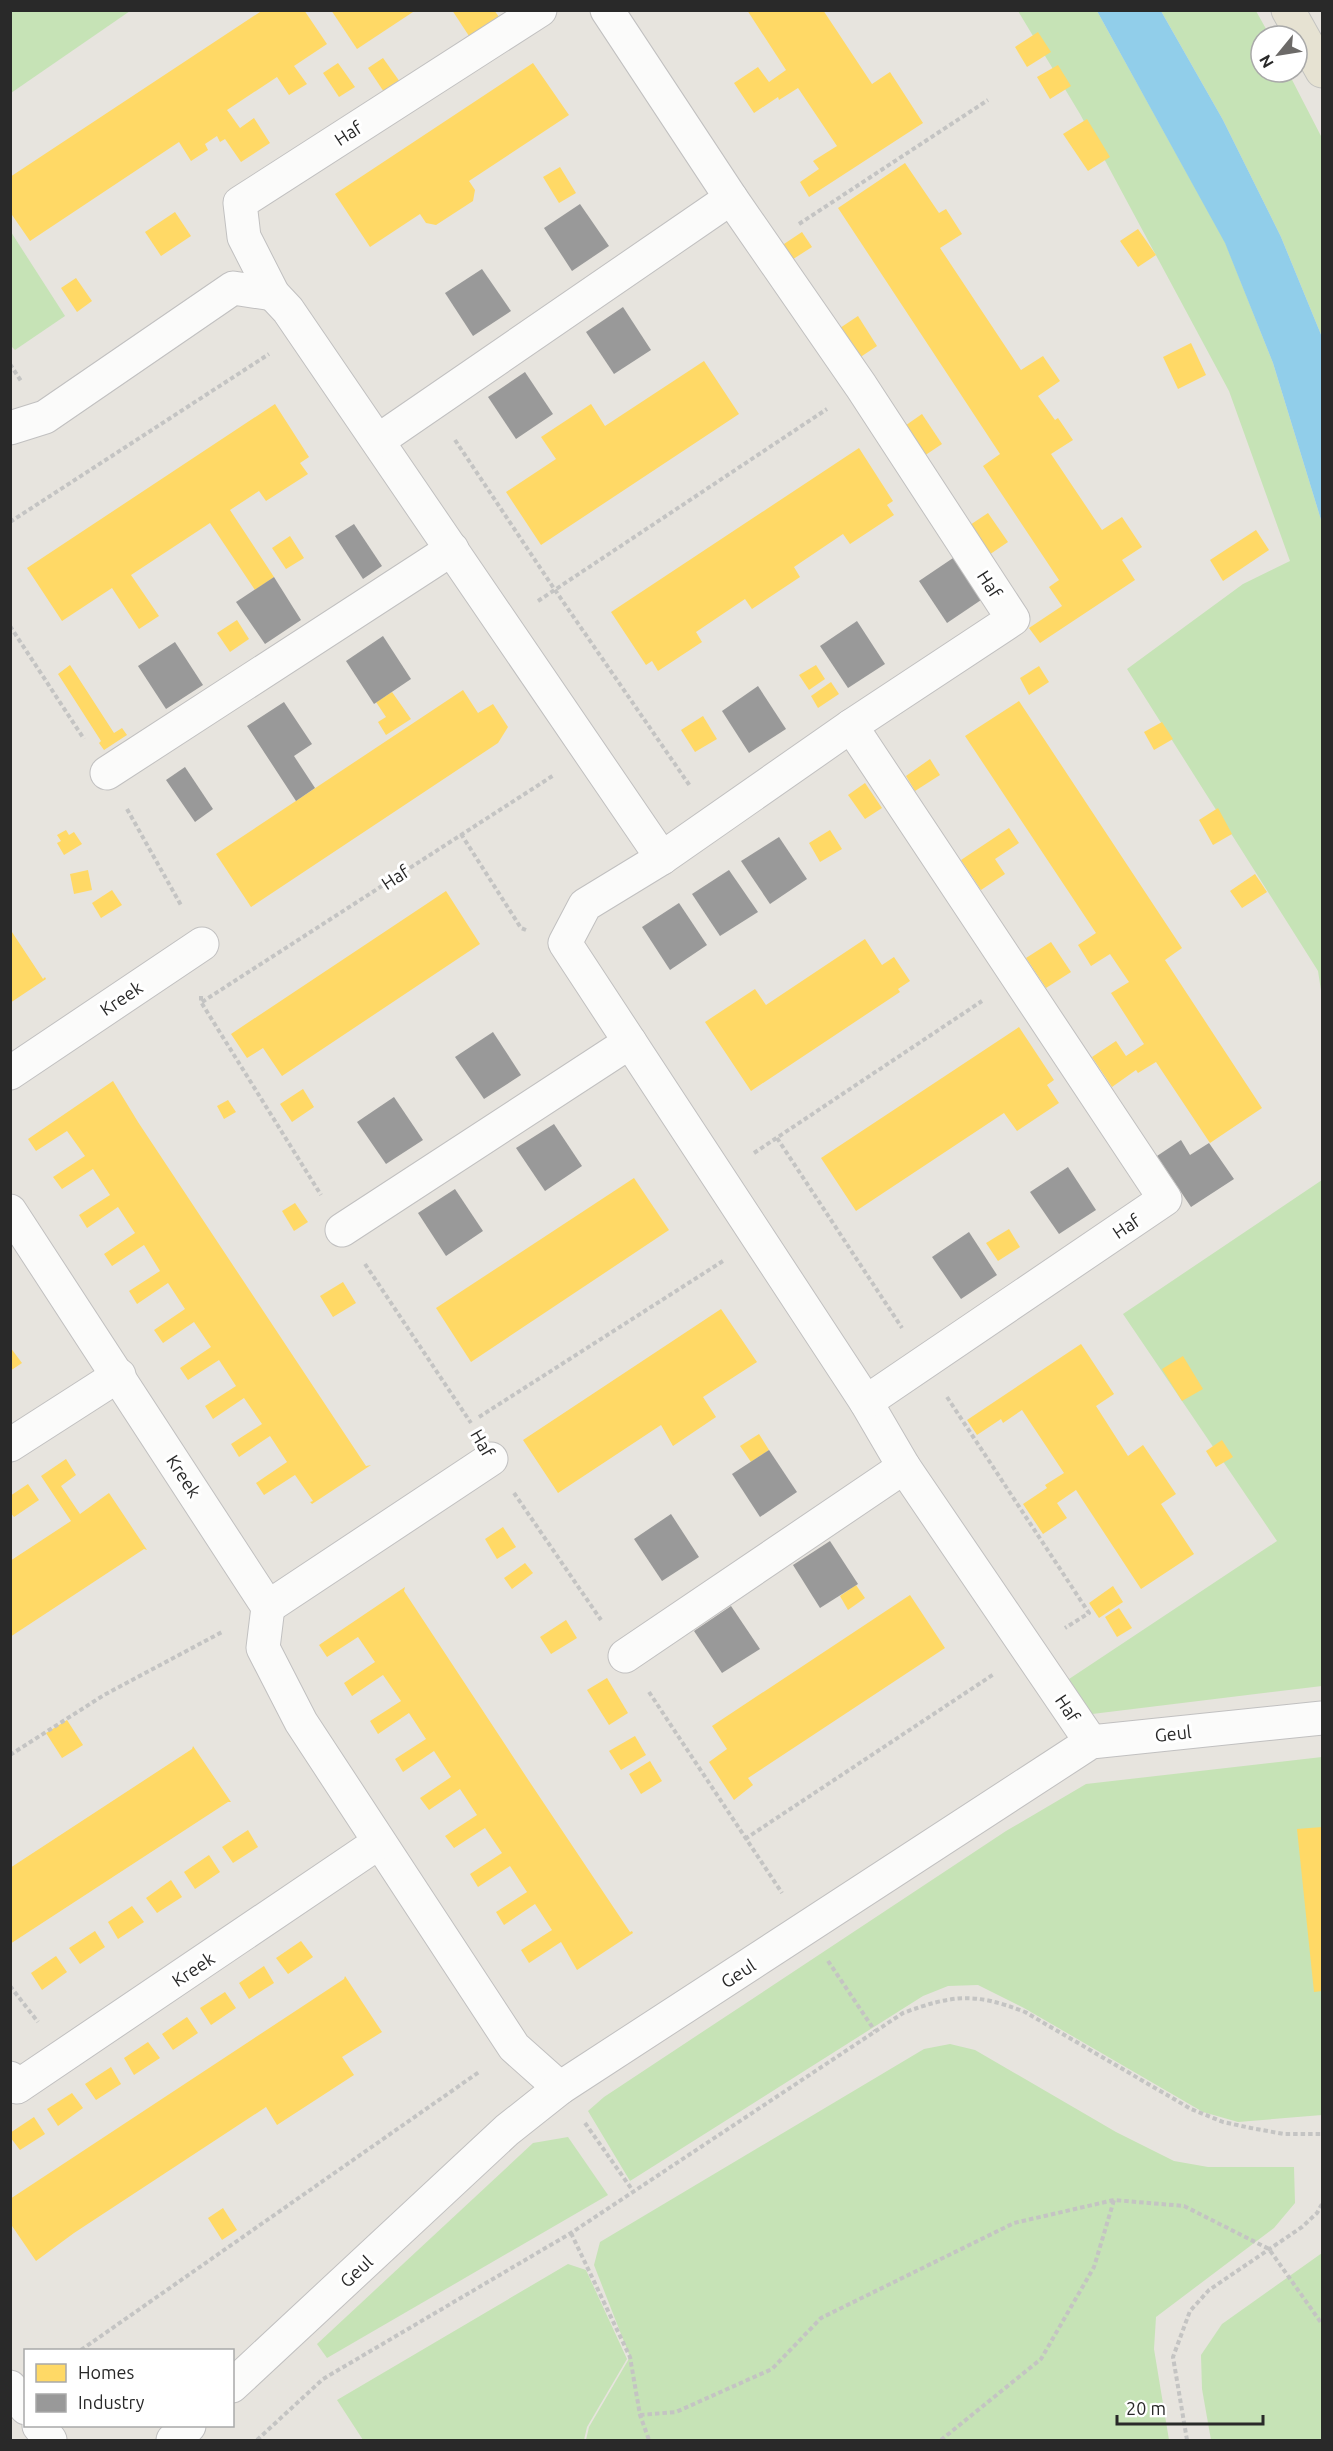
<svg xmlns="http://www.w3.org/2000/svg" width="1333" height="2451" viewBox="0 0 1333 2451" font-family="Ubuntu,sans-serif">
<rect width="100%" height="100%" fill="#e7e4de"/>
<g fill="#c6e3b6">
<path d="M11,10H130V11L11,93Z"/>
<path d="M1018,11H1097L1225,242L1273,363L1322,523V997L1318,971L1127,669L1243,584L1290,561L1229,391L1080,114Z"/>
<path d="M1161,11H1256L1270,36H1261V72H1288L1322,138V337L1281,237L1223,120Z"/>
<path d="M11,232L65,316L15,350L10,345Z"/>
<path d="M1322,1180V1686L1084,1715L1063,1683L1277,1541L1123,1314Z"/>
<path d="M1322,1757V2115L1238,2122L1203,2112L1024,2008L978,1985L948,1986L923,1996L630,2181L588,2111L604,2097L1006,1831L1086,1784Z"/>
<path d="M950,2044L975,2050L1116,2132L1174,2161L1208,2167H1294L1295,2203L1274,2228L1156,2317L1154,2349L1169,2440H586L589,2427L630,2357L594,2265L600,2242L924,2049Z"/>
<path d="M568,2137L608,2195L327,2358L317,2344L533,2143Z"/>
<path d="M1322,2253V2440H1211L1202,2389L1201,2355L1222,2324Z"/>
<path d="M568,2264L586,2270L627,2359L587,2427L584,2440H363L337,2400Z"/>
</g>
<path fill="#91ceea" d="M1097,11H1161L1223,120L1281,237L1322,337V523L1273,363L1225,243Z"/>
<g fill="#ffd966">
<path d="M263,10H304L327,44L294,66L307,84L289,95L277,77L227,110L240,128L254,118L270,143L241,162L225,139L220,142L217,136L205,144L208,150L191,161L179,142L30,241L10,212V177Z"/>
<path d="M331,10H416L357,49Z"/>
<path d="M452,10H494L499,17L469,36Z"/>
<path d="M747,10H823L872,84L890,72L923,123L809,197L800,182L819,169L813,161L837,146L798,88L779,100L778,97L754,113L734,83L758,67L769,82L786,70Z"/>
<path d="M1038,32L1051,52L1027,67L1015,47Z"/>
<path d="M383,58L400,82L384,92L368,68Z"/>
<path d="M338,63L355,87L339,97L323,73Z"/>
<path d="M533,63L569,115L469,181L475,190L473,201L436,225L426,223L420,214L370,247L335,194Z"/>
<path d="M1058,65L1071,86L1050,99L1037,77Z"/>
<path d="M1087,119L1110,157L1088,171L1063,134Z"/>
<path d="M905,163L939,213L946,209L962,234L940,248L1021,370L1043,356L1060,381L1038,396L1055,420L1058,418L1073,440L1051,454L1102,530L1122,517L1142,547L1122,560L1135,580L1040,643L1029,628L1062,606L1049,587L1059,580L983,466L1000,454L838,208Z"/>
<path d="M560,167L576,193L559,203L543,177Z"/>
<path d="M175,212L191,236L161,256L145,232Z"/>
<path d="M1138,229L1156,255L1138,267L1120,241Z"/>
<path d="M802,232L812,247L787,263L778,248Z"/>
<path d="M76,278L92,301L77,312L61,288Z"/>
<path d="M858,316L877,346L853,362L834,332Z"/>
<path d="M1191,343L1206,375L1178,389L1163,357Z"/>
<path d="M704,361L739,414L541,545L506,492L556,459L541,437L591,404L605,426Z"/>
<path d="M275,404L309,457L300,463L308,474L266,501L259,491L230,510L274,577L255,590L210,523L131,575L159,616L139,629L112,588L62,621L27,568Z"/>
<path d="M922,414L942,444L918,460L899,430Z"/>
<path d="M859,448L893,501L887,505L894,515L850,544L843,534L794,567L800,577L752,609L745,599L696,632L702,642L658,671L652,661L646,665L611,612Z"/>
<path d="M988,513L1008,542L983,559L964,529Z"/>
<path d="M1256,530L1269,550L1223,581L1210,560Z"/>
<path d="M290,536L304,558L286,569L272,548Z"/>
<path d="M237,620L249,639L230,652L217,633Z"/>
<path d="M70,665L114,733L122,728L127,735L104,750L99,743L101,741L58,674Z"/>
<path d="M816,665L825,679L809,690L799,675Z"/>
<path d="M1039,666L1049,682L1029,695L1020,678Z"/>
<path d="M831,682L839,694L818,708L811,696Z"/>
<path d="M463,690L478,713L493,704L508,727L498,743L251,907L216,854Z"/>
<path d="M392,692L411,719L386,735L378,722L386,717L376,702Z"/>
<path d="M1019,701L1182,948L1165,960L1262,1108L1210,1143L1156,1062L1138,1073L1136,1070L1112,1087L1092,1057L1116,1041L1126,1056L1144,1044L1111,993L1129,982L1110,954L1091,966L1078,945L1096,933L965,736Z"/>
<path d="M703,716L717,739L695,752L681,730Z"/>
<path d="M1162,722L1173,739L1154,750L1144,732Z"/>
<path d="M930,759L940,775L915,791L906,776Z"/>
<path d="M865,783L882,808L865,819L848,795Z"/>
<path d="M1218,808L1232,834L1213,845L1199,820Z"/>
<path d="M1009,828L1019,843L995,859L1005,874L981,890L961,860Z"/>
<path d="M66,830L69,835L74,832L82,844L64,855L57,843L61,841L57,835Z"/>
<path d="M830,830L842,849L820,862L809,843Z"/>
<path d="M88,870L92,890L74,894L70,874Z"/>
<path d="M1255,874L1267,892L1242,908L1230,891Z"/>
<path d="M112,890L122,905L101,918L92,903Z"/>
<path d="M446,891L480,944L282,1076L263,1048L247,1058L231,1034Z"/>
<path d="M10,929L43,979L45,977L46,979L10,1003Z"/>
<path d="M865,939L882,965L894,957L910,981L898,989L900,992L751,1091L705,1022L755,989L766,1005Z"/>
<path d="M1051,942L1071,972L1046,988L1026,958Z"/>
<path d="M1019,1027L1054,1080L1047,1085L1059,1103L1017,1131L1004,1113L856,1211L821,1158Z"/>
<path d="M113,1081L138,1122L366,1466L371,1465L312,1504L310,1502L313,1501L295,1475L264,1495L256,1483L287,1462L270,1436L239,1457L231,1444L262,1424L244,1398L213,1419L205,1406L236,1386L219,1360L188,1380L180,1368L211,1347L194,1322L163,1343L154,1330L185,1309L168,1283L137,1304L129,1291L160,1271L144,1245L112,1266L104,1254L135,1233L118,1207L87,1228L79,1215L110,1195L93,1169L62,1189L53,1177L85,1156L67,1131L36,1151L28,1139Z"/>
<path d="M303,1089L314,1107L292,1122L280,1104Z"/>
<path d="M228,1100L236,1112L224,1119L217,1106Z"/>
<path d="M634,1178L669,1230L471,1362L436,1308Z"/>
<path d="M295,1203L308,1222L294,1231L282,1211Z"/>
<path d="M1009,1229L1020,1247L998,1261L986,1243Z"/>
<path d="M343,1282L356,1303L333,1317L320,1296Z"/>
<path d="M721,1309L757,1362L703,1397L716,1417L673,1446L661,1425L558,1493L523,1440Z"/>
<path d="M1081,1344L1114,1394L1096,1406L1128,1456L1143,1445L1176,1494L1161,1504L1194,1554L1141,1589L1076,1490L1057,1503L1067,1518L1043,1534L1023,1504L1047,1488L1045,1485L1064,1473L1022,1410L1003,1423L1001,1419L977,1435L967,1420Z"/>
<path d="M10,1347L22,1363L10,1371Z"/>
<path d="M1183,1356L1203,1389L1182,1401L1162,1369Z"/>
<path d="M759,1434L769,1450L751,1462L740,1446Z"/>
<path d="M1222,1440L1233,1457L1216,1467L1206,1451Z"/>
<path d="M66,1459L76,1475L61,1486L80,1514L109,1493L147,1550L144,1549L10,1637V1561L71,1521L41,1476Z"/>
<path d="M28,1484L39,1500L14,1517L10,1512V1496Z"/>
<path d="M503,1527L516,1547L497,1559L485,1539Z"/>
<path d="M525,1563L533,1573L512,1589L504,1578Z"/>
<path d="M856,1585L865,1598L848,1610L840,1596Z"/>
<path d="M1113,1586L1123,1602L1099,1618L1089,1603Z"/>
<path d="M405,1587L404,1591L529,1781L630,1932L632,1931L633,1933L577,1970L561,1942L529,1963L521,1950L552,1930L535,1904L504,1925L496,1912L527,1892L510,1866L478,1887L470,1874L502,1853L485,1828L454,1848L445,1836L477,1815L460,1789L429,1810L420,1798L451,1777L434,1751L403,1772L395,1759L426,1739L409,1713L378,1734L370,1721L401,1701L383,1675L352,1696L344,1683L375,1662L358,1637L327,1657L319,1645Z"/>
<path d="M910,1595L945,1648L748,1778L753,1785L734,1800L709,1762L727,1749L712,1726Z"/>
<path d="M1119,1608L1132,1628L1117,1637L1105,1617Z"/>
<path d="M566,1620L577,1638L551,1654L540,1637Z"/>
<path d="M607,1678L628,1713L609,1725L587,1690Z"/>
<path d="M67,1720L83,1745L62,1758L46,1733Z"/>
<path d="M635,1736L646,1755L621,1770L609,1751Z"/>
<path d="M193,1746L231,1802H228L10,1944V1868L192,1749Z"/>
<path d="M650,1761L662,1781L641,1794L629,1774Z"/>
<path d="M1322,1827V1991L1314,1992L1297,1829Z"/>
<path d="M248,1830L258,1847L233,1863L222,1847Z"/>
<path d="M209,1855L220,1872L195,1889L184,1872Z"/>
<path d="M171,1880L182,1897L157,1913L146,1898Z"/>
<path d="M132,1906L144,1922L118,1939L108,1922Z"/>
<path d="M95,1931L105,1947L80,1964L69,1948Z"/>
<path d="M301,1941L313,1957L288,1974L276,1958Z"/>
<path d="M56,1956L67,1972L42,1990L31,1973Z"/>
<path d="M264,1966L274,1983L249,1999L239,1983Z"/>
<path d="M345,1976L382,2032L342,2057L354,2075L277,2125L266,2107L74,2233L36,2261L10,2223V2199L344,1979Z"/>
<path d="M225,1992L236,2008L211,2025L200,2008Z"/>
<path d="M187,2017L198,2033L173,2050L162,2034Z"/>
<path d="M148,2042L160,2058L134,2075L124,2058Z"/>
<path d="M111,2067L121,2084L96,2100L85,2084Z"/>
<path d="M72,2093L83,2108L58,2126L47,2109Z"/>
<path d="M34,2117L45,2134L20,2150L10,2137V2133Z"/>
<path d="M223,2208L237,2230L222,2240L208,2218Z"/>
</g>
<g fill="#999">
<path d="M580,204L609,246L572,271L544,228Z"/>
<path d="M482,269L511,311L473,336L445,293Z"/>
<path d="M623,307L651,350L614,374L586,332Z"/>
<path d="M525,372L553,414L516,439L488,397Z"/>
<path d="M354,524L382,566L363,579L335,536Z"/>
<path d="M956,556L984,598L947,623L919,581Z"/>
<path d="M274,577L301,620L265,644L236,602Z"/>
<path d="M857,621L885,664L848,688L820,646Z"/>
<path d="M383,636L411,679L374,704L346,661Z"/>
<path d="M175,642L203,685L166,709L138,666Z"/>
<path d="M758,686L786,729L749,753L722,711Z"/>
<path d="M284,702L312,744L294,756L315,788L296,801L247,726Z"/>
<path d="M185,767L213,809L195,822L166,780Z"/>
<path d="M779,837L807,879L770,904L741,861Z"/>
<path d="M729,870L758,912L720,936L692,894Z"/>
<path d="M679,903L707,945L670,970L642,927Z"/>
<path d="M493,1032L521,1075L484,1099L455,1057Z"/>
<path d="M394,1097L423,1140L386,1164L357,1122Z"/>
<path d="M554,1124L582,1166L545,1191L516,1148Z"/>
<path d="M1181,1140L1190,1155L1209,1143L1234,1179L1191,1207L1157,1156Z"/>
<path d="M1068,1167L1096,1210L1059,1234L1030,1192Z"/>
<path d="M455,1189L483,1231L446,1256L418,1213Z"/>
<path d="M969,1232L997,1275L961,1299L932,1257Z"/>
<path d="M769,1450L797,1492L760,1517L732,1474Z"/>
<path d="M671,1514L699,1557L662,1581L634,1539Z"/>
<path d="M830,1541L858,1584L820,1608L793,1565Z"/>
<path d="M731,1606L760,1649L722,1673L694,1631Z"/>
</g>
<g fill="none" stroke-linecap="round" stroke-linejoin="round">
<g stroke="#c1c0c0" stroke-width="35">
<g id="minor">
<path d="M540,10L240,203L244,237L273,294L288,310L662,858"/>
<path d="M607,10L731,198L861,386L1013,619L851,726L662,858L585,905L565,943L866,1402L904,1467L1091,1742"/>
<path d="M10,428L45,417L233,288L273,294"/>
<path d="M379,440L731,198"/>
<path d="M851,726L1165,1199L866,1402"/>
<path d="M107,773L452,549"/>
<path d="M10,1073L202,944"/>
<path d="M10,1211L268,1607L263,1648L301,1722L514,2047L560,2088"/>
<path d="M342,1230L630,1042"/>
<path d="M10,1445L119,1375"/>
<path d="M268,1607L491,1459"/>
<path d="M625,1656L904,1467"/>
<path d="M10,2078L17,2087L378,1843"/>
<path d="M232,2386L507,2130L560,2088L1091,1742L1322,1718"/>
<path d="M10,2387L26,2408"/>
<path d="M39,2426L50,2440"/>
<path d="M173,2440L189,2426"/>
</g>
</g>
<g stroke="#c3c3c0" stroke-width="35">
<path id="major" d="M1288,10L1322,71"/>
</g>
<g stroke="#c4c4c3" stroke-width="4" stroke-dasharray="4.5 3" stroke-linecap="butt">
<path d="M799,224L988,100"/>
<path d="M10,364L21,381"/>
<path d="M455,440L555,590L690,786"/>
<path d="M10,522L269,354"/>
<path d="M538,601L827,409"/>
<path d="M10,626L84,739"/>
<path d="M127,809L182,907"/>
<path d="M461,834L521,928L526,930"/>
<path d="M201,996V1002L321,1195"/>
<path d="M202,1002L554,775"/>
<path d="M777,1138L902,1328"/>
<path d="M754,1153L982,1001"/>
<path d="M365,1264L471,1423"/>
<path d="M947,1397L1089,1613L1065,1628"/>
<path d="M479,1417L723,1261"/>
<path d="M514,1493L601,1620"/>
<path d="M649,1692L782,1893"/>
<path d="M10,1755L104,1695L222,1632"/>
<path d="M745,1839L994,1674"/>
<path d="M828,1961L875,2031"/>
<path d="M10,1986L38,2022"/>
<path d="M585,2123L633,2191"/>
<path d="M571,2233L630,2357L640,2415L649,2440"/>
<path d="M81,2350L479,2072"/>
<path d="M640,2415L676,2412L772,2369L821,2318L1014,2223L1114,2200L1184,2206L1269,2249L1322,2324"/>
<path d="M257,2440L323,2379L571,2233L903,2013C952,1995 974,1992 1025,2012L1191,2109L1223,2122L1251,2128L1284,2134H1322"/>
<path d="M941,2440L1041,2359L1094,2267L1114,2200"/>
<path d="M1187,2440L1173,2357L1190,2311L1209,2290L1302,2227L1317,2213L1322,2204"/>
</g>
<use href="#minor" stroke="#fbfbfa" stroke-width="33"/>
<use href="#major" stroke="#e6e2d2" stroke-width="33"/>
</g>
<g text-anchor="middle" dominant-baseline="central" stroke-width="6" stroke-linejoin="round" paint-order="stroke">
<g font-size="18" fill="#292929" stroke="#fff">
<text transform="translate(348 133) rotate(-33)">Haf</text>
<text transform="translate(990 584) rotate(57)">Haf</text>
<text transform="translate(395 877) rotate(-33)">Haf</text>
<text transform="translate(121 998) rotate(-34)">Kreek</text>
<text transform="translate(1126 1226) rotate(-34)">Haf</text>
<text transform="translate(483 1443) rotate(60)">Haf</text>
<text transform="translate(184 1476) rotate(57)">Kreek</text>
<text transform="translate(1068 1708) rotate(56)">Haf</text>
<text transform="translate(1173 1733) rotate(-6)">Geul</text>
<text transform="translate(193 1969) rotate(-34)">Kreek</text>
<text transform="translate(738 1973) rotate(-33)">Geul</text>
<text transform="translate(356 2271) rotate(-43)">Geul</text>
</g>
</g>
<rect width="1333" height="2451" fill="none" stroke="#292929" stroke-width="24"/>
<rect x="24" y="2349" width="210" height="78" fill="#ffffff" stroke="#a9a9a9" stroke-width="1.5"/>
<rect x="36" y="2364" width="30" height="18" fill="#ffd966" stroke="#a9a9a9" stroke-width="1.5"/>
<text x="78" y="2379" font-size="18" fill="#292929">Homes</text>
<rect x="36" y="2394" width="30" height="18" fill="#999999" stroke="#a9a9a9" stroke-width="1.5"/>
<text x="78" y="2409" font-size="18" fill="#292929">Industry</text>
<g transform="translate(1279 54) rotate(240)"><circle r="28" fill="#ffffff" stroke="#a9a9a9" stroke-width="1.5"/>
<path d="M0-4.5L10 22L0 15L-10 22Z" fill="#6c6a68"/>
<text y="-9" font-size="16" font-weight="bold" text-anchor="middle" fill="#292929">N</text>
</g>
<path d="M1117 2415v9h146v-9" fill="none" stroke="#292929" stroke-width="3"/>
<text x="1126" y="2415" font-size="18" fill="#292929" stroke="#ffffff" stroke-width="4.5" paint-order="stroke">20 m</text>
</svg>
